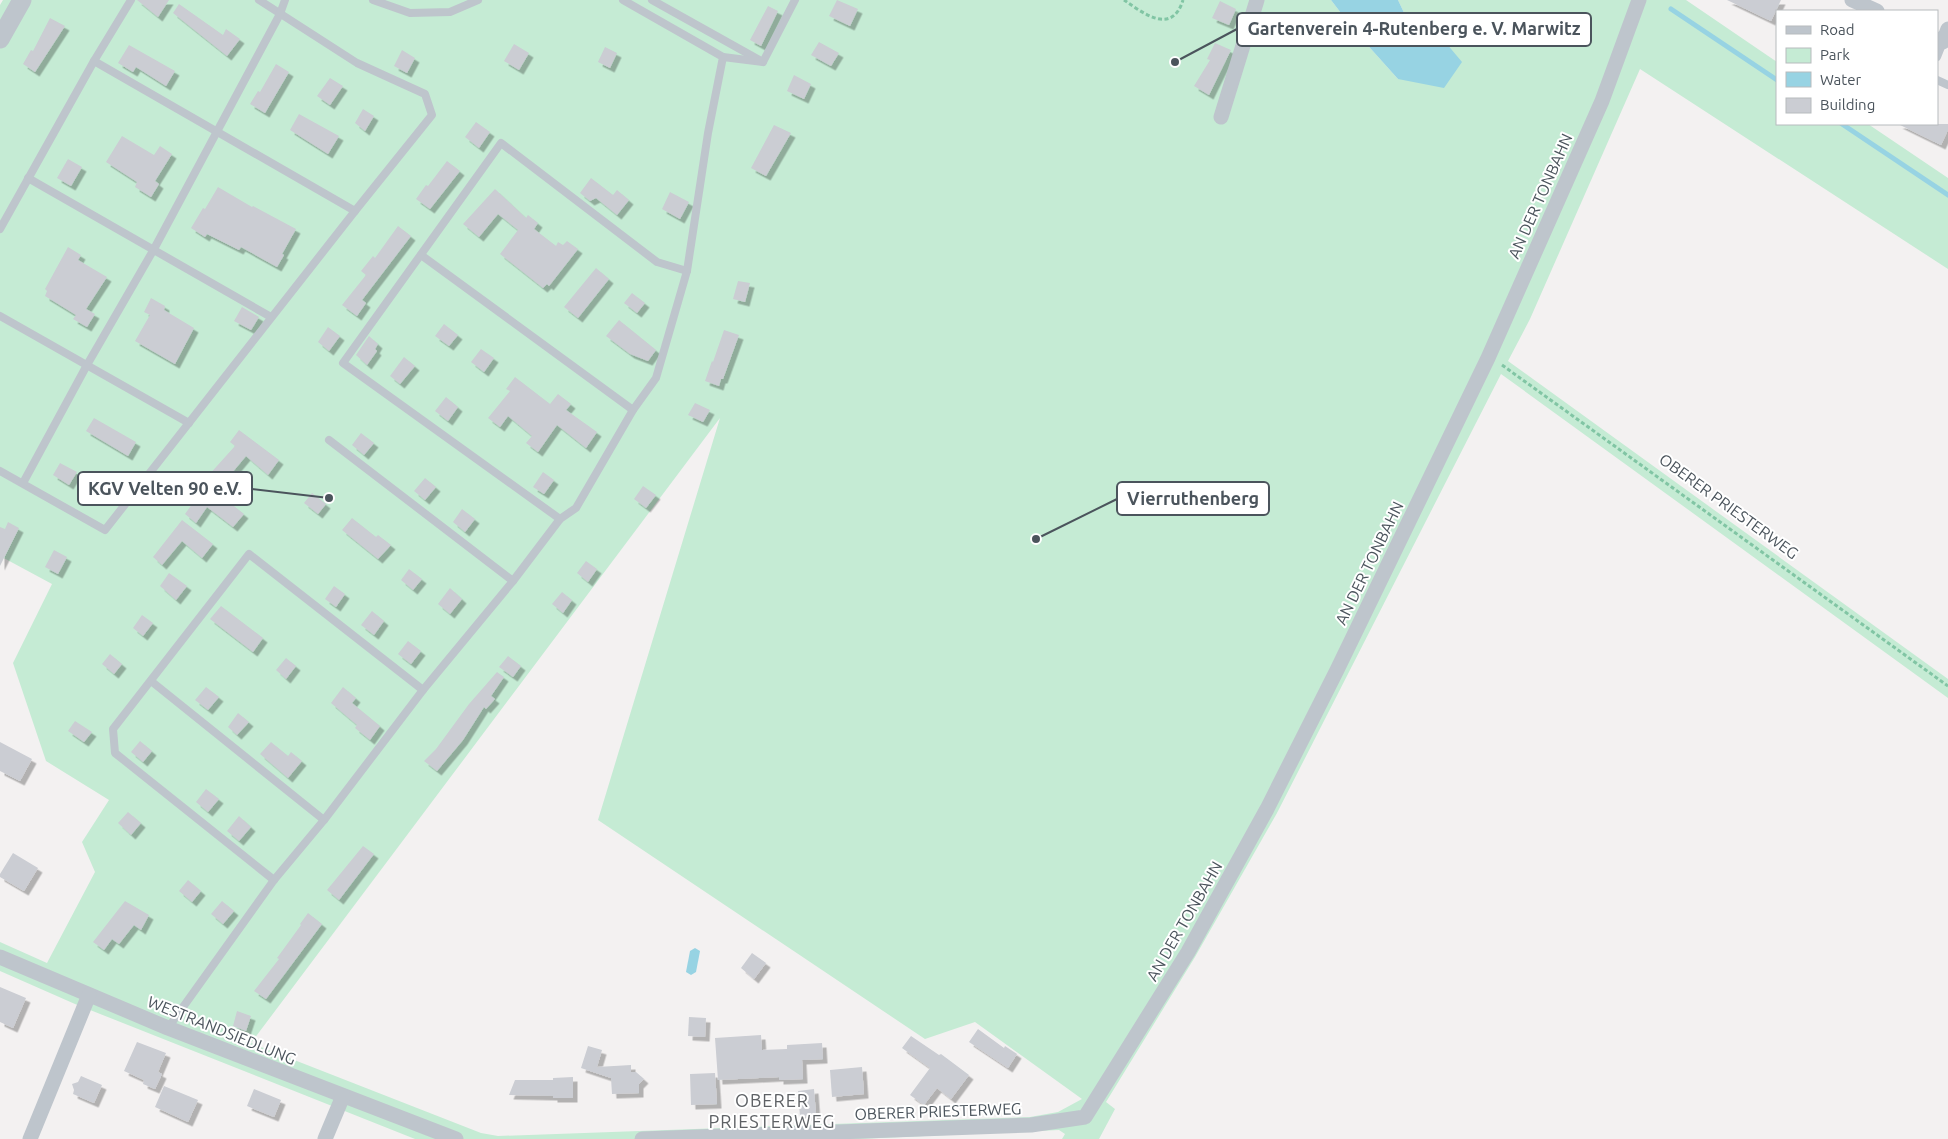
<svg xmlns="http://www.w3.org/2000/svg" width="1948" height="1139" viewBox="0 0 1948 1139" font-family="Ubuntu,sans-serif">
<defs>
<filter id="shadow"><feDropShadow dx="4.5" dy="4.5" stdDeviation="0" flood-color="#0004"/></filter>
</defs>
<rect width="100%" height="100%" fill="#f3f1f1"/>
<path fill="#c5ebd4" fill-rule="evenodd" d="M3,0H1331L1354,30L1398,79L1446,43L1406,17L1398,0H1686L1777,62V124H1868L1948,178V269L1640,69L1530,319L1508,361L1948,679V698L1501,374L1277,813L1195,957L1106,1102L1115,1109L1099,1139H1062L1065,1134L1059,1130L859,1139H415L75,1004L0,971V942L47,963L95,872L82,842L109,800L46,761L13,663L52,584L0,556V5ZM720,418L598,820L925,1039L975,1022L1082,1099L1058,1112L1030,1117L498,1136L481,1133L251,1043Z"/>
<g fill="#97d3e3">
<path d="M1331,0H1398L1406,17L1446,43L1462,62L1444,88L1398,79L1354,30Z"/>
<path d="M695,948L700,951L696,972L691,975L686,972L690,951Z"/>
</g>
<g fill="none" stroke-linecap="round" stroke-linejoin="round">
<g stroke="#97d3e3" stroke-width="5">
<path d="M1671,9L1777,80"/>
<path d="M1842,124L1948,195"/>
</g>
</g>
<g fill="#cbcdd3" filter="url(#shadow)">
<path d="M137,0H169L158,17Z"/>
<path d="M837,0L858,9L850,26L829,16Z"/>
<path d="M1727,0H1781L1771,21Z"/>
<path d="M1220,1L1236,9L1229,25L1212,18Z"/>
<path d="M179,4L223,35L226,29L240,39L227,56L173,13Z"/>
<path d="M768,6L778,11L761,46L750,40Z"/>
<path d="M50,18L65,26L35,72L23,64L31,50L33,51Z"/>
<path d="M819,42L839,53L831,66L811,55Z"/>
<path d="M1215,43L1231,50L1209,95L1194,86L1210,60L1207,59Z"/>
<path d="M514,44L529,53L519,70L504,61Z"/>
<path d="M129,45L175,71L166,86L136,67L133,72L118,63Z"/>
<path d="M605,47L617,53L610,68L598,62Z"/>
<path d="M402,50L415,58L407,73L394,66Z"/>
<path d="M276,64L289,72L265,113L250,104L258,91L260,92Z"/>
<path d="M794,75L811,84L804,99L787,91Z"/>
<path d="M330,78L343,86L330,105L317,96Z"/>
<path d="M363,109L374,116L365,131L355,123Z"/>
<path d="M299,114L339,136L328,154L290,130Z"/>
<path d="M476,122L490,132L479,148L465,137Z"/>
<path d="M1898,124H1948V130L1941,145Z"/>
<path d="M774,125L791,133L766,176L751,168Z"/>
<path d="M122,136L154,155L160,146L172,154L155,181L159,184L151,197L135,187L137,182L106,162Z"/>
<path d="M68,159L82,167L71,186L57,178Z"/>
<path d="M447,161L460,171L430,209L416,199L426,185L428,186Z"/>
<path d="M591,178L613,195L617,190L629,200L617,215L596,198L590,201L580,193Z"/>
<path d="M218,187L252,207L253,206L296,229L282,254L284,255L277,267L241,247L239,250L207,234L205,237L191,228L203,208L205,209Z"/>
<path d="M495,189L526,218L528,215L538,223L534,229L556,246L558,242L563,245L567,241L578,249L549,286L547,284L543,288L500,254L518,230L498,214L479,237L463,224Z"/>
<path d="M670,192L689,202L680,219L662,209Z"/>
<path d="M398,226L411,236L362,300L366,303L357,316L342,305L366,275L361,271L373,256L375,258Z"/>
<path d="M68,247L81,255L78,260L107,277L86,309L95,314L87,327L73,319L76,315L45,296L47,291L45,289Z"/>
<path d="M596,268L609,279L578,318L564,307Z"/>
<path d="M738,281L750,283L745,302L733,299Z"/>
<path d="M632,293L645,303L637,313L624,303Z"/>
<path d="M151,298L165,306L164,310L194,328L175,364L135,341L150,315L144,312Z"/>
<path d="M242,307L259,317L251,330L234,321Z"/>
<path d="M619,320L656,350L648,361L630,354L606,336Z"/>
<path d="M444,324L458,335L449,346L435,336Z"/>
<path d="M328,327L340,336L329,351L318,342Z"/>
<path d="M724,330L739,335L723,379H721L719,386L705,381L712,361L713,362Z"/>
<path d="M369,336L378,344L375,349L377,351L367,365L356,355Z"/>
<path d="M481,349L494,358L484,372L471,362Z"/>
<path d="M404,357L415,366L400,384L390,376Z"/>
<path d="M515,377L550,404L558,394L571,404L566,410L597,432L586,448L557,425L538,452L526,443L532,436L508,416L500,427L488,418L510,391L506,389Z"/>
<path d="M446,397L458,407L448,421L435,411Z"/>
<path d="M695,403L710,410L703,422L688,415Z"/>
<path d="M94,418L136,442L128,456L86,431Z"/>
<path d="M239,430L279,460L268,475L246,456L216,492L244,514L233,527L207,507L196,523L185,514L210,479L207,477L235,446L230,442Z"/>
<path d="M361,433L374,443L364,455L352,445Z"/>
<path d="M60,463L77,472L69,485L53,475Z"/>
<path d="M543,472L554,480L544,494L533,487Z"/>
<path d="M425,478L436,487L425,500L414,491Z"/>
<path d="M643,486L656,495L646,508L634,499Z"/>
<path d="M312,493L326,504L318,514L304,503Z"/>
<path d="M462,509L475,519L465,532L453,522Z"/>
<path d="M352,518L376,537L378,535L391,545L378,559L342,530Z"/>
<path d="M182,520L213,544L202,558L182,541L162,565L153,557Z"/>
<path d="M8,522L19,528L0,566V527L5,529Z"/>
<path d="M54,550L67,557L58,574L45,567Z"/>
<path d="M586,561L597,569L588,582L577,573Z"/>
<path d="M409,569L422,579L413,590L401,580Z"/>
<path d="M169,573L187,586L176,600L160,586Z"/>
<path d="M334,586L345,594L336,607L325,599Z"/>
<path d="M450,588L462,599L450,614L438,604Z"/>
<path d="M562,592L572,600L563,613L552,604Z"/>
<path d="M221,606L263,638L253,652L210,619Z"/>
<path d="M372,611L384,621L374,635L361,625Z"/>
<path d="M142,615L153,623L143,636L133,628Z"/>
<path d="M408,641L421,651L411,664L398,654Z"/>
<path d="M110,654L122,664L114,674L102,664Z"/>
<path d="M508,656L521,666L513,677L499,667Z"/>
<path d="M286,658L296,666L286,679L276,670Z"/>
<path d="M497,672L504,677L491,696L495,699L486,709L484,707L463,740L437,771L424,761L436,749L469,704Z"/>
<path d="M206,687L219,697L208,710L195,700Z"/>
<path d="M343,687L356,698L352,703L380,726L370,740L355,728L357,725L331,703Z"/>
<path d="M238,713L249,722L237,735L228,727Z"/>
<path d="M75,721L92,732L84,742L68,731Z"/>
<path d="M140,741L152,751L143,762L131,752Z"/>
<path d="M0,742L32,759L20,781L0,771Z"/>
<path d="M271,742L288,756L291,752L302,761L288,778L260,754Z"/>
<path d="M206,789L219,799L208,812L196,802Z"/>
<path d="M128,812L141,823L131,835L118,823Z"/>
<path d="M239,816L251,827L239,841L227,831Z"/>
<path d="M363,846L374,854L339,900L327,890Z"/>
<path d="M13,853L38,868L24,891L0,877V874Z"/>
<path d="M188,880L201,891L192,902L179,891Z"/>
<path d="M125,901L149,915L141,930L134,925L119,944L112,939L104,950L93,942Z"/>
<path d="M222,901L234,911L223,924L211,914Z"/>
<path d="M308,913L322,924L266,999L254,991L279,959L277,958L301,925L300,924Z"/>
<path d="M752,953L766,963L754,979L741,968Z"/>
<path d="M0,987L26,998L13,1028L0,1022Z"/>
<path d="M237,1011L251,1016L246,1031L233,1026Z"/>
<path d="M689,1017L706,1018L705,1037L688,1036Z"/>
<path d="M978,1029L1004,1048L1005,1046L1017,1054L1008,1068L969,1042Z"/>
<path d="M761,1035L762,1050L787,1049V1045L822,1043L823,1059L802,1060L803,1079L779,1080V1077L718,1080L715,1038Z"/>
<path d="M911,1036L939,1055L941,1054L969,1075L951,1099L937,1088L924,1105L910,1095L930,1068L902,1048Z"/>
<path d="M137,1042L166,1053L158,1072L162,1074L155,1089L143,1084L144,1080L124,1071Z"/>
<path d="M588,1046L602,1050L597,1067L631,1065V1072H636L644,1079L639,1084V1093L612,1094L611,1078L581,1068Z"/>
<path d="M862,1067L864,1094L832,1097L830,1070Z"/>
<path d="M715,1073L717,1104L691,1105L690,1074Z"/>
<path d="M81,1076L102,1085L94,1103L73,1094L74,1090L72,1084L78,1082Z"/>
<path d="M573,1077V1098H553V1096L509,1095L515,1080H553V1078Z"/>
<path d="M164,1086L198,1100L188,1122L155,1107Z"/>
<path d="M254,1089L281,1100L274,1117L247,1106Z"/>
<path d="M814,1089L816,1115L800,1117L798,1091Z"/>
</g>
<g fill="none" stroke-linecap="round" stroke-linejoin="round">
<g stroke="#81c5a4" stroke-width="3" stroke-dasharray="4 2.5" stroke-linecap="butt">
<path d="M1124,0C1143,13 1172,36 1183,0"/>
<path d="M1502,365L1948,686"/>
</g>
<g stroke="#bec5cc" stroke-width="8">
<path d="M373,0L410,13L450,12L478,0"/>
<path d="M652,0L763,62"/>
<path d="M723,57L763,62L795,0"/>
<path d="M1937,57L1943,42"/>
<path d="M94,61L355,211"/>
<path d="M1937,80L1948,85"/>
<path d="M28,178L271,317"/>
<path d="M0,229L94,61L131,0"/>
<path d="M421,255L633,410"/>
<path d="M0,316L189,423"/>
<path d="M329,440L513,581"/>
<path d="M0,471L105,530L355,211L432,115L425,94L357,63L259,0"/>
<path d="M23,483L87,365L154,249L280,14L285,0"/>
<path d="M560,519L343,363L501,143L657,262L687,271"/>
<path d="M151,681L324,820"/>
<path d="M274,880L115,753L113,729L249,554L423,690"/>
<path d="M168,1028L274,880L324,820L423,690L513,581L560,519L576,508L633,410L656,378L687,271L708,133L723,57L623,0"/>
</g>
<g stroke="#bec5cc" stroke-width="15">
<path d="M1852,0L1877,11"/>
<path d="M1937,39L1943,42L1948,29"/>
<path d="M1221,117L1257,0"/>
<path d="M0,957L168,1028L456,1139"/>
<path d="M30,1139L89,995"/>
<path d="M325,1139L343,1096"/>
<path d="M642,1139L1031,1125L1085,1117L1188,952L1267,809L1337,670L1488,358L1602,101L1639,0"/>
</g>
<path stroke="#bec5cc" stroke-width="19" d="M0,39L22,0"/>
</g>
<g text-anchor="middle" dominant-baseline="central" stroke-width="4" stroke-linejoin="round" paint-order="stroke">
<g font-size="16" fill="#4b545c" stroke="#fff">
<text transform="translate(1540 196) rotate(-66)">AN DER TONBAHN</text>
<text transform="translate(1729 506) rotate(36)">OBERER PRIESTERWEG</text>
<text transform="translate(1369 563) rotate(-64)">AN DER TONBAHN</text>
<text transform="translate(1184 921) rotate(-60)">AN DER TONBAHN</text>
<text transform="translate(222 1030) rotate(22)">WESTRANDSIEDLUNG</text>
<text transform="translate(938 1111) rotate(-2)">OBERER PRIESTERWEG</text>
</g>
<g font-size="18" letter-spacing="1" fill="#5e6165" stroke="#fff">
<text x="772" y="1100">OBERER<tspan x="772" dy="21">PRIESTERWEG</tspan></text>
</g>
</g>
<path fill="none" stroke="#4b545c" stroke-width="2" d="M1175 62L1237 29M329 498L252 489M1036 539L1117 499"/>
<g fill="#4b545c" stroke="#fff" stroke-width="2">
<circle cx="1175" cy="62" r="5"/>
<circle cx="329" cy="498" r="5"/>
<circle cx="1036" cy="539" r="5"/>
</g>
<g fill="#fff" stroke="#4b545c" stroke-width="2">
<rect x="1237" y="13" width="354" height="33" rx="5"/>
<rect x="78" y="472" width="174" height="33" rx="5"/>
<rect x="1117" y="482" width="152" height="33" rx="5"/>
</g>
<g font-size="18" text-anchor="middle" font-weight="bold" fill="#4b545c">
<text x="1414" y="35">Gartenverein 4-Rutenberg e. V. Marwitz</text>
<text x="165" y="495">KGV Velten 90 e.V.</text>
<text x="1193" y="505">Vierruthenberg</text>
</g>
<rect x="1776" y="10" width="162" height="115" fill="#ffffff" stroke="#b7bbbe"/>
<rect x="1786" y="26" width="25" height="8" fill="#bec5cc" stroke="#b7bbbe"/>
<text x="1820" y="35" font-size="15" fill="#4b545c">Road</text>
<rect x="1786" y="48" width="25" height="15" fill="#c5ebd4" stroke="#b7bbbe"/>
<text x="1820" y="60" font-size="15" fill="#4b545c">Park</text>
<rect x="1786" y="72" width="25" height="15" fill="#97d3e3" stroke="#b7bbbe"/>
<text x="1820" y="85" font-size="15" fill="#4b545c">Water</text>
<rect x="1786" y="98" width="25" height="15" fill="#cbcdd3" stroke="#b7bbbe"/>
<text x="1820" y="110" font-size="15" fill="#4b545c">Building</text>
</svg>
